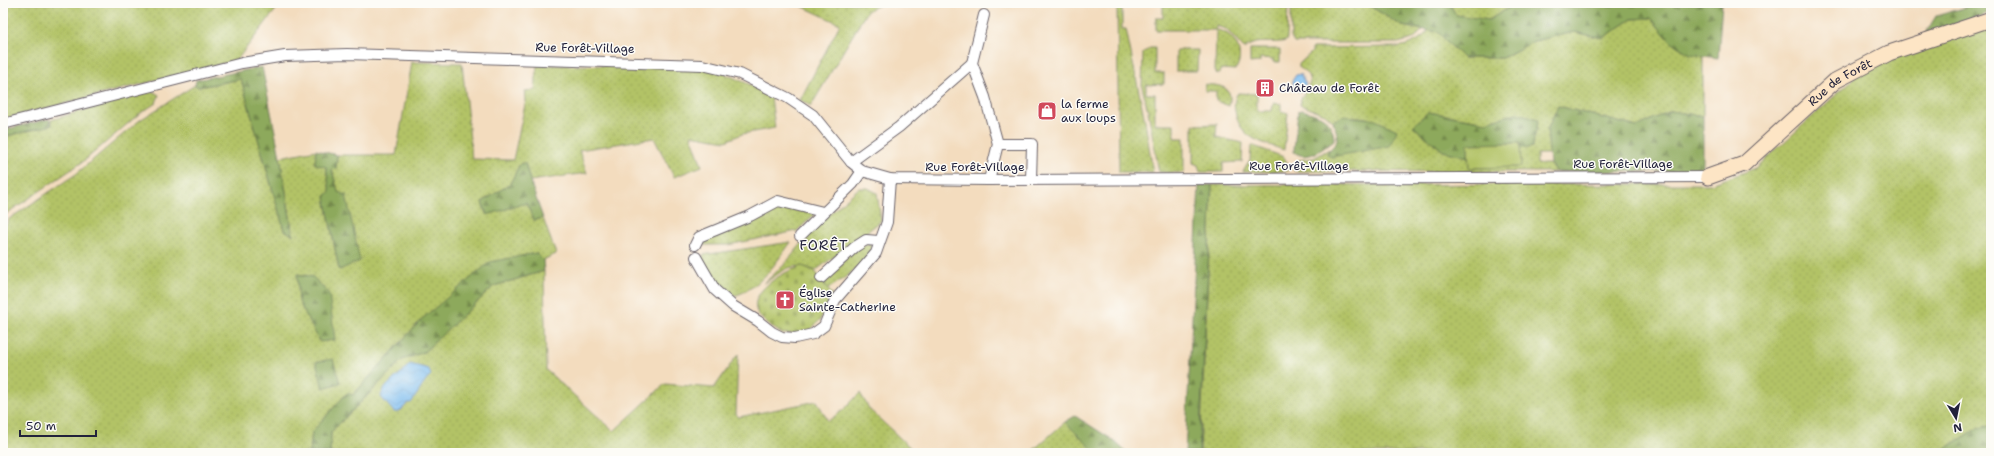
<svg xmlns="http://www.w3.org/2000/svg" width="1994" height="456" viewBox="0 0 1994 456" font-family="'Shantell Sans',sans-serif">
<defs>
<pattern id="green-dots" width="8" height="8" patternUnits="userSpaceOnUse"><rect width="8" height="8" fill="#b2c366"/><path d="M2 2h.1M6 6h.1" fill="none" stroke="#99a759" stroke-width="1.8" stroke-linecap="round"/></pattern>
<pattern id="forest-firs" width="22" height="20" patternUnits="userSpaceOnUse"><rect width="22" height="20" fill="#8da95b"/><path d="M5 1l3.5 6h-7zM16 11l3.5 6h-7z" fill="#73894c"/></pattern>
<pattern id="cemetery-stones" width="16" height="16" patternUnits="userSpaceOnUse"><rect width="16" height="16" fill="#b2c366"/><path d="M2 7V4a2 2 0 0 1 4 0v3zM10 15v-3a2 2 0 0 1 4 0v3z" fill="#99a759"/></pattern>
<pattern id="water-waves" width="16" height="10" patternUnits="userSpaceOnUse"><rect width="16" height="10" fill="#7abbef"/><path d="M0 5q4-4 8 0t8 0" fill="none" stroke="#69a0ce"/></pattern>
</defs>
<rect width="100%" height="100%" fill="#fdfcf7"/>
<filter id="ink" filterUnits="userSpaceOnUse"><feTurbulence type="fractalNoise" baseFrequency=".025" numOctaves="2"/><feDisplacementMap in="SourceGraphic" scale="8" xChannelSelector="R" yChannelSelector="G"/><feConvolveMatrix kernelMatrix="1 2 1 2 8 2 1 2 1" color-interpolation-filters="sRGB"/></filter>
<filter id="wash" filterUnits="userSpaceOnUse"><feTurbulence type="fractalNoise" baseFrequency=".012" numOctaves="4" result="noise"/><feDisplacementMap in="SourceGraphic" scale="16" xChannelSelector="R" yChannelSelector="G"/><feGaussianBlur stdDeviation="0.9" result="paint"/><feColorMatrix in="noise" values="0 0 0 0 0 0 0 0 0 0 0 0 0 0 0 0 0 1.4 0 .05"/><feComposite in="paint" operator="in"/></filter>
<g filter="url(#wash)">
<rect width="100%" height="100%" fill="#f3dcbe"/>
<g fill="url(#green-dots)" stroke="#6a7250" fill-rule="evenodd">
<path d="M3,3H281L237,60L3,119Z"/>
<path d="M795,3H884L867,11L811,106L800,100L840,24Z"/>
<path d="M1117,3H1122V29H1126L1145,121L1153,172H1119Z"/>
<path d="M1163,3H1288L1287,38L1286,41C1271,45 1256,38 1244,49L1226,29L1216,26V30C1233,30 1247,55 1235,70L1221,69L1220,74L1215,73L1216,30H1156V18H1163Z"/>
<path d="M1291,3H1370V6L1402,26L1423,30L1413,39L1398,43H1294L1291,37Z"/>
<path d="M1449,3H1516L1489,20L1456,15Z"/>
<path d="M1651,18C1667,37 1677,52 1703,56V116L1670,111L1637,127L1558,106L1547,130L1550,154H1537V164H1550L1556,172L1294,171V166L1299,160L1314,158L1329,149L1327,154L1397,131C1378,120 1354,111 1333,121L1325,114L1300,105L1301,99L1310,82L1308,75L1299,67V64L1312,52V48L1398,47C1410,45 1421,40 1429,30L1438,32L1463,58H1502L1534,41L1574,32L1603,38L1632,19ZM1428,112L1486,122L1517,113L1532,147L1520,149V167L1469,168L1468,157L1443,151L1413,126Z"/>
<path d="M1991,24V426L1978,428L1939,453H1200L1212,185L1711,184L1756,168L1863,70L1915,49Z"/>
<path d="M1150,48H1155V73H1164V84L1146,85V94H1155V124H1174V138H1184V173L1159,172L1148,111L1142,87L1143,53Z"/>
<path d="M1250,49H1280V62H1273V59L1260,58V62L1250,63Z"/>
<path d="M1176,50H1198L1197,71H1176Z"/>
<path d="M412,62L462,63L472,159L513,160L526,100L525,91L535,90L537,65L642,66L714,69L753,86L771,97L775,128L742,134L726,141L691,135L702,166L674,177L654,138L579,150L587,173L530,181L525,163L520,164L510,184L482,202L486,214L526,203L534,220L543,218L556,254L543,260L536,253L423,318L353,395L312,432L310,453H272L249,448H221L220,453H3V231L9,219L76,174L140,120L195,85L199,87L241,79L284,230L293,234L280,157L316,150L315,164L326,167L330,192L325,197L339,270L338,192L332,170L336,169L337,155H396ZM298,274L313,277L329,294Z"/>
<path d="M1205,84C1220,86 1234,85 1229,106L1216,101V91H1205Z"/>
<path d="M146,92H154L159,95L156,103L139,114L84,161L3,216V137L52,125L51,120Z"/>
<path d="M1238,93L1257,94V111H1272L1273,103L1281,104V111L1288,113L1284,150C1261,142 1240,139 1235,111C1234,105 1234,98 1238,93Z"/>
<path d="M1217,124L1216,137L1243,143L1242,162L1223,163V172H1200L1198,165L1193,163V125Z"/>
<path d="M1251,145L1284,157L1288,165V171L1243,172L1250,160Z"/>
<path d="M859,188H868L877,193L881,221L815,271C792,259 782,272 763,284L783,266L820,222Z"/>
<path d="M782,206L815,214L797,231L728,245H703V241Z"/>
<path d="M791,242C775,264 756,295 726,297L717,289L702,258L703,255Z"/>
<path d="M870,243C879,257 838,282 828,289L822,279L855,249Z"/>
<path d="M544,271L546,370L614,431L665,384L714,388L738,354L736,414L739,417L817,401L828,421L842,411L860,393L870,410L916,453H330L331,432L402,360L424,352L494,286Z"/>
<path d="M1065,422L1095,452L1094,453H1030Z"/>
</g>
<g fill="url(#forest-firs)" stroke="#58664b">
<path d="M1370,3H1449L1456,15L1489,20L1516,3H1541L1561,6L1581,3H1722L1718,58L1690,54L1671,42L1651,18L1632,19L1603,38L1574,32L1534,41L1502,58H1463L1438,32L1402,26L1370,6Z"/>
<path d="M1980,3H1991V12L1925,34L1936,16Z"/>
<path d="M262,67L280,157L293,235L284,230L241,79L198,87L195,85L196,80Z"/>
<path d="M1558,106L1637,127L1670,111L1703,116V171L1556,172L1550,164L1547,130Z"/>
<path d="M1302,110C1320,115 1333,119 1334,140C1323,149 1308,162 1294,152V149L1298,111Z"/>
<path d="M1428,112L1486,122L1517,113L1539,119L1532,147L1520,149V143L1468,144L1469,157L1443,151L1413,126Z"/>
<path d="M1343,116L1373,119L1397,130L1390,146L1331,157L1327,154C1329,149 1332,148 1335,144C1340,137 1335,128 1333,121Z"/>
<path d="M49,119L52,125L3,137V130Z"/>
<path d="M316,150L337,155L336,169L332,170L338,192L346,195L360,261L339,270L325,196L330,192L326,167L315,164Z"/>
<path d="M525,163L530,181L543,218L534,220L526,203L487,215L482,202L510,184L520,164Z"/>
<path d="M1199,185H1212L1199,453H1185Z"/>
<path d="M536,253L543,260L544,271L494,286L424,352L402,360L331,432L330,453H310L312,432L347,393L353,395L423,318L490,262Z"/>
<path d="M297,274L313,277L329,294L335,340L320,342L299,302Z"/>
<path d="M333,359L340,383L323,388L316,362Z"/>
<path d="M1075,416L1113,440L1127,453H1096L1065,422Z"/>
<path d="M1991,426V453H1939L1978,428Z"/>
<path d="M221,447L249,448L272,453H220Z"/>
</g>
<path fill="url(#cemetery-stones)" stroke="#6a7250" d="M802,266L815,271L832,295L820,320L807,333L782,334C774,328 763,322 758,314C745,292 786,270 802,266Z"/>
<path fill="#b2c366" stroke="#6a7250" d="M1520,143L1521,167L1469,168L1468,144Z"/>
<g fill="url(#water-waves)" stroke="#4e6e95">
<path d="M1300,74L1306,84L1299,92L1295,88L1292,81L1296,75Z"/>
<path d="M410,364L429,369L431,375C428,376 415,398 411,403H408L399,412H394L381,397C382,386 402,374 410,364Z"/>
</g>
</g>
<g filter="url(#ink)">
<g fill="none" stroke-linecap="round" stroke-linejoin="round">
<g stroke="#6b6369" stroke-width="12">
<g id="street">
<path d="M984,15L972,63L985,97L998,144"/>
<path d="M3,124L242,63L285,56L347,54L702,65L740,74L788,98L813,115L851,162L862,171L890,179L989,180L1708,177"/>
<path d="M998,144H1032L1031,180"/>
<path d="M851,162L899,127L972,63"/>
<path d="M989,180L998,144"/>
<path d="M800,236L853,184L862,171"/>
<path d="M695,245L699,237L750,216L778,201L823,212"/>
<path d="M696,257L715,290L733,306L758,321L772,332L782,337L795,338L813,334L824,326L835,300L876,253L887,222L890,179"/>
<path d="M821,278L855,247L866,240L879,241"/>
</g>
</g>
<g stroke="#6b6369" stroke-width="17">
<g id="secondary">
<path id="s1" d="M1708,177L1744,164L1835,81L1889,53L1991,19"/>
</g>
</g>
<use href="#street" stroke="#fff" stroke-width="10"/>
<use href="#secondary" stroke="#fde5c5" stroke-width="15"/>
</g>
</g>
<defs>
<g id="building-square" transform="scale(1)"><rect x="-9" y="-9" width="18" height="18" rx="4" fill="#d1495b" stroke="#fdfcf7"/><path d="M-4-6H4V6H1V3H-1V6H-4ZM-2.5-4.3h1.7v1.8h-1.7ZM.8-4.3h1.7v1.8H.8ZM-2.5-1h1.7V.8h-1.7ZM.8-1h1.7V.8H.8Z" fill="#fff"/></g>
<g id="shop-square" transform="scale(1)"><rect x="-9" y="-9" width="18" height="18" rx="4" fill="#d1495b" stroke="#fdfcf7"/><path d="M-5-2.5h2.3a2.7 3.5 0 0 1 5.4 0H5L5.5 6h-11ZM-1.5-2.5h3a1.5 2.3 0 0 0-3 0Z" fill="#fff"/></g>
<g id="church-square" transform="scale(1)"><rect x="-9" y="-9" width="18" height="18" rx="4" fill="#d1495b" stroke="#fdfcf7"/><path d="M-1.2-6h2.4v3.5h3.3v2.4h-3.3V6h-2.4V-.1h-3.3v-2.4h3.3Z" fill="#fff"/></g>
</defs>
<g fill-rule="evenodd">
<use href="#building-square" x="1265" y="88"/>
<use href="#shop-square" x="1047" y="111"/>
<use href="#church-square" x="785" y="300"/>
</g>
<g text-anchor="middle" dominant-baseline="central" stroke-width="3" stroke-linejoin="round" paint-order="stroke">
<g font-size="12" fill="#22223b" stroke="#fdfcf7">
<text transform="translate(585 48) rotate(1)">Rue Forêt-Village</text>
<text stroke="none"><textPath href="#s1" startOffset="165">Rue de Forêt</textPath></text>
<text x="1623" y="164">Rue Forêt-Village</text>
<text x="1299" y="166">Rue Forêt-Village</text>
<text x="975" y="167">Rue Forêt-Village</text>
</g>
<g font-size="12" fill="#22223b" stroke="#fdfcf7" text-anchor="start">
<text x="1279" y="88">Château de Forêt</text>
<text x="1061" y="104">la ferme<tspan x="1061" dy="14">aux loups</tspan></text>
<text x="799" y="293">Église<tspan x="799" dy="14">Sainte-Catherine</tspan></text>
</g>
<g font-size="14" letter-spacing="1" fill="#22223b" stroke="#fdfcf7">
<text x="824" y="245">FORÊT</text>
</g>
</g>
<rect width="1994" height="456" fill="none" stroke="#fdfcf7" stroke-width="16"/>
<g transform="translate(1956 418) rotate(170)" stroke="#fdfcf7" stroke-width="3" paint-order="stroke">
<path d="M0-3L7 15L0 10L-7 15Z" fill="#22223b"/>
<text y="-6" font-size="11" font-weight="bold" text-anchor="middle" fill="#22223b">N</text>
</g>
<path d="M20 430v6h76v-6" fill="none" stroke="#22223b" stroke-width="2"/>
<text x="26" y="430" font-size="12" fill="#22223b" stroke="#fdfcf7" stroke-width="3" paint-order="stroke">50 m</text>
</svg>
